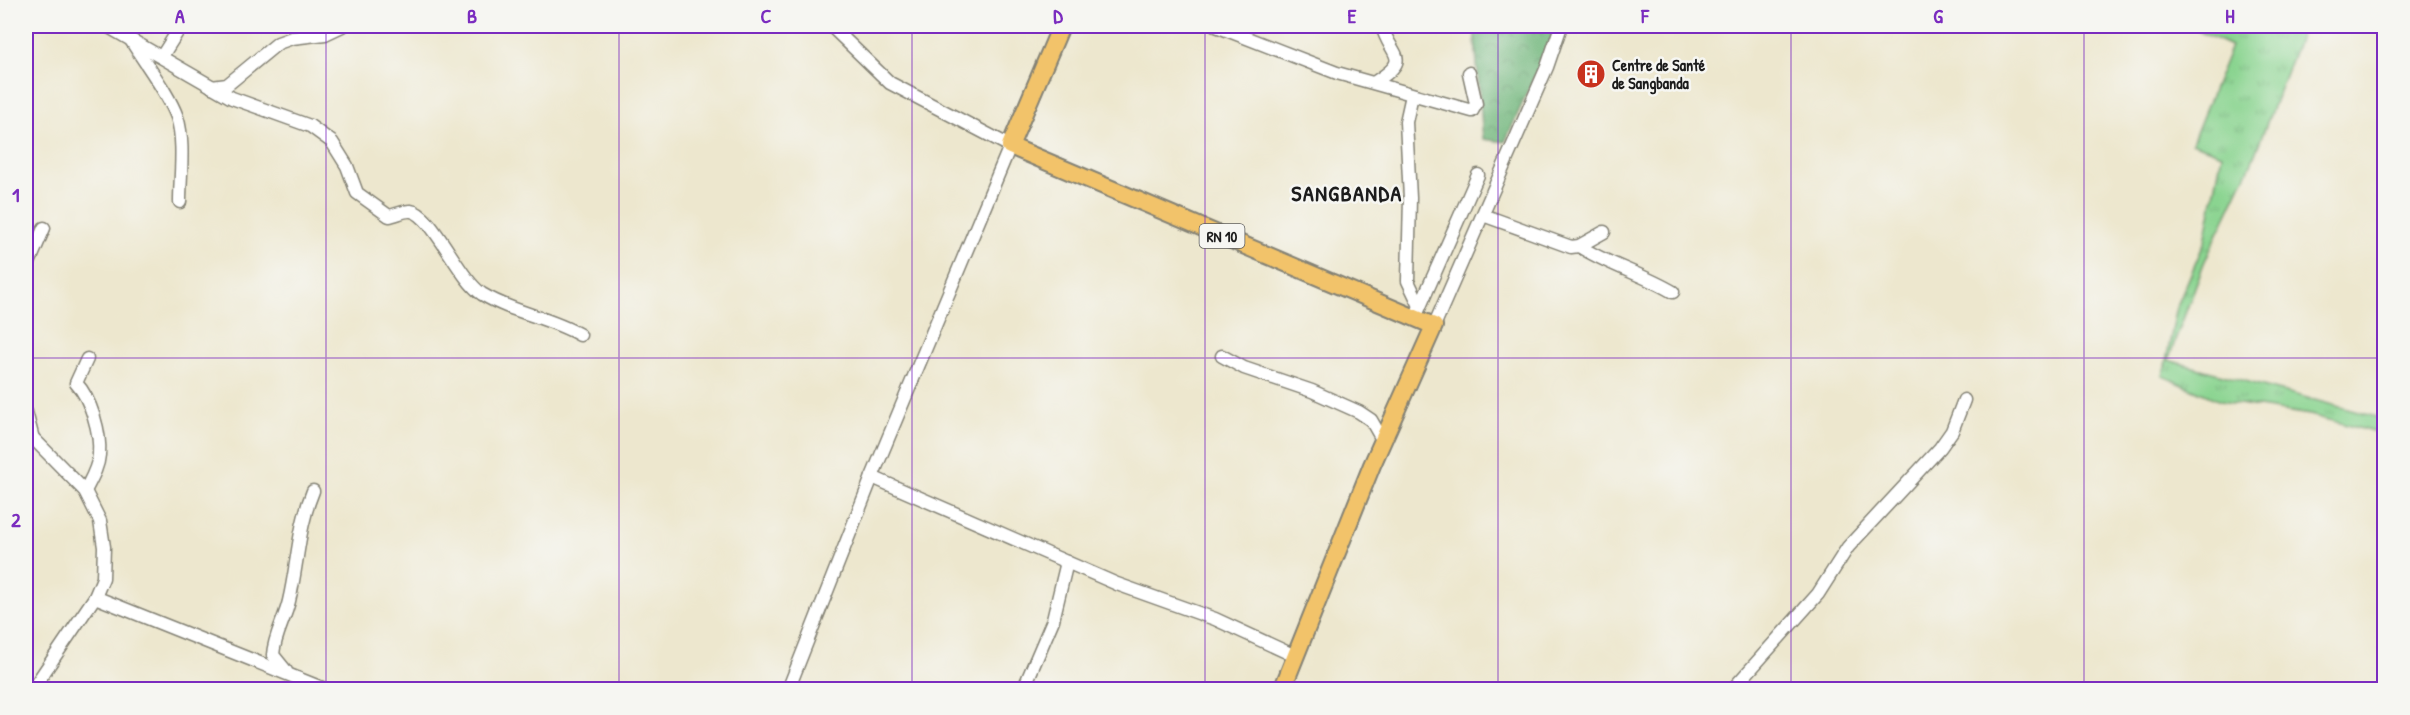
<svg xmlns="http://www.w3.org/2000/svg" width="2410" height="715" viewBox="0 0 2410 715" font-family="'Patrick Hand',sans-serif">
<defs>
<pattern id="grass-tufts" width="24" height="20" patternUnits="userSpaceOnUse" patternTransform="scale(1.5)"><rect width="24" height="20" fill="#8ad490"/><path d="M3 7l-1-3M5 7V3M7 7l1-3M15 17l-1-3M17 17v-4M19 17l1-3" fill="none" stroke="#76b57c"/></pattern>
<pattern id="forest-crowns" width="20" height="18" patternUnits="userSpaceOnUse" patternTransform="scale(1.5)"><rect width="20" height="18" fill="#6fb67a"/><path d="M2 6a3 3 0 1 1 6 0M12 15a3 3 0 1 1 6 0" fill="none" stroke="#5a9363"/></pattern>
</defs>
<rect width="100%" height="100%" fill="#f6f6f2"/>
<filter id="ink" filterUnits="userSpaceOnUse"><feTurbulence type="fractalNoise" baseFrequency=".0167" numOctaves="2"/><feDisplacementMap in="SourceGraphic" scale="12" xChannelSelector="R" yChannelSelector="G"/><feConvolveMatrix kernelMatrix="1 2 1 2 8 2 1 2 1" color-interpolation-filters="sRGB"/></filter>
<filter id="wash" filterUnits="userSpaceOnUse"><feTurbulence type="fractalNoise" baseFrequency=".008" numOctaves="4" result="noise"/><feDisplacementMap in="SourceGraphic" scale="24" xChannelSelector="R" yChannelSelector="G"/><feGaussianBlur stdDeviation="1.35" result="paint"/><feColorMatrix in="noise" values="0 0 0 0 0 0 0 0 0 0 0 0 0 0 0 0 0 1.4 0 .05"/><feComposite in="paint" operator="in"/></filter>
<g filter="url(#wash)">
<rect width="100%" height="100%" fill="#ede7ce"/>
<path fill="url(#grass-tufts)" stroke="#537856" stroke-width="1.5" d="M2187,26H2304L2252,162L2204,263L2168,360L2384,419V435L2310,415L2220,401L2163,376L2177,306L2205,241L2222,154L2192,143L2231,46Z"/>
<path fill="url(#forest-crowns)" stroke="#46694b" stroke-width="1.5" d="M1474,26H1557L1505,142L1483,139Z"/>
</g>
<g filter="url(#ink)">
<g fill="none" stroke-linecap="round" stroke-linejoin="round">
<g stroke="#848275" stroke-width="15">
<g id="minor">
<path d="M107,26L232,98L310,126L332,142L347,166L357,193L389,216C396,215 405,210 411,211C432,213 459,279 482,294C513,313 549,317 580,335"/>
<path d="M1216,26L1337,73L1472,111L1476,104L1469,73"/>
<path d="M131,40C145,64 168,92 177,117C185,142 180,176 180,202"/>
<path d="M162,56L181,26"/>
<path d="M1375,82C1414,57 1390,57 1382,26"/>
<path d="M212,87L227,85L278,43L292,38L325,34L342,26"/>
<path d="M1412,95L1406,122L1410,198L1408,281L1420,306"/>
<path d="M1483,215L1571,247L1579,246L1604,232"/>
<path d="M1579,246C1608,265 1643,274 1673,292"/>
<path d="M26,270L44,228"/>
<path d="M1418,311L1478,175"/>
<path d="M1434,326L1547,67L1561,26"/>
<path d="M1222,356L1244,368L1312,391L1359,412L1371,420L1383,441"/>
<path d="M26,412L33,439"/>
<path d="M26,431L85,491L100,521L104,547L103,578L95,597L32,690"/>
<path d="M872,477L1117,584L1215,619L1295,656"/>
<path d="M85,491C91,479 98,468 99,455C101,433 91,399 76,383L87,359"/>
<path d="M95,597L327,690"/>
<path d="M286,671L273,655C274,636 285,619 289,601C298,563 298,527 313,491"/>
<path d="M788,690L872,477L1010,146L890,83L831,26"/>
<path d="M1023,690L1053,620L1067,562"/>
<path d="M1732,690L1818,594L1848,547L1940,448L1952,431L1964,400"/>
</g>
</g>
<g stroke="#848275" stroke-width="20">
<path id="major" d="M1061,26L1010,146L1434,326L1372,465L1282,690"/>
</g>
<use href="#minor" stroke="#fff" stroke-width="12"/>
<use href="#major" stroke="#f2c36a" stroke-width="16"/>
</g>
</g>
<path fill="none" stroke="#7b2cbf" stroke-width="1.5" stroke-opacity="0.55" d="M326,26V690M619,26V690M912,26V690M1205,26V690M1498,26V690M1791,26V690M2084,26V690M26,358H2384"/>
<defs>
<g id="building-disc" transform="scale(1.5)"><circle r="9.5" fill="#c8321e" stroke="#f6f6f2"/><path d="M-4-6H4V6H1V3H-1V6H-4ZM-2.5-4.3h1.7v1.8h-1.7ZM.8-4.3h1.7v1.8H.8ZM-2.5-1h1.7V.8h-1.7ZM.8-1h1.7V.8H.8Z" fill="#fff"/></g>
</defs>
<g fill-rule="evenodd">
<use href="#building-disc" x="1591" y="74"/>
</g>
<g text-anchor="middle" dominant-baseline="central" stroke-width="5" stroke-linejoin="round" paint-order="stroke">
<rect fill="#f6f6f2" stroke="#5d5d5c" stroke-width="1.5" x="1199.5" y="224" width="45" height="24" rx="4.5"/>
<g font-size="15" font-weight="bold" fill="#1c1c1c">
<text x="1222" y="236">RN 10</text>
</g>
<g font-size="16" font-weight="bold" fill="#1c1c1c" stroke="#f6f6f2" text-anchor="start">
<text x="1612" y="65">Centre de Santé<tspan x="1612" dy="18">de Sangbanda</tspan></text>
</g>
<g font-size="22" font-weight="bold" letter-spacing="1.5" fill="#1c1c1c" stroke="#f6f6f2">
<text x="1347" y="193">SANGBANDA</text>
</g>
</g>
<rect width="2410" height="715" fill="none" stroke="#f6f6f2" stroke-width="66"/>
<rect x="33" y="33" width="2344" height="649" fill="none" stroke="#7b2cbf" stroke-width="2"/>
<g font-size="20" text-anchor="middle" font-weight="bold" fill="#7b2cbf">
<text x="180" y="23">A</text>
<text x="472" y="23">B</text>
<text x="766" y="23">C</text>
<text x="1058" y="23">D</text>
<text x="1352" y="23">E</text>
<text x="1645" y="23">F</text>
<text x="1938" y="23">G</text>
<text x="2230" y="23">H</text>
<text x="16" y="202">1</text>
<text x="16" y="527">2</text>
</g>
</svg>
